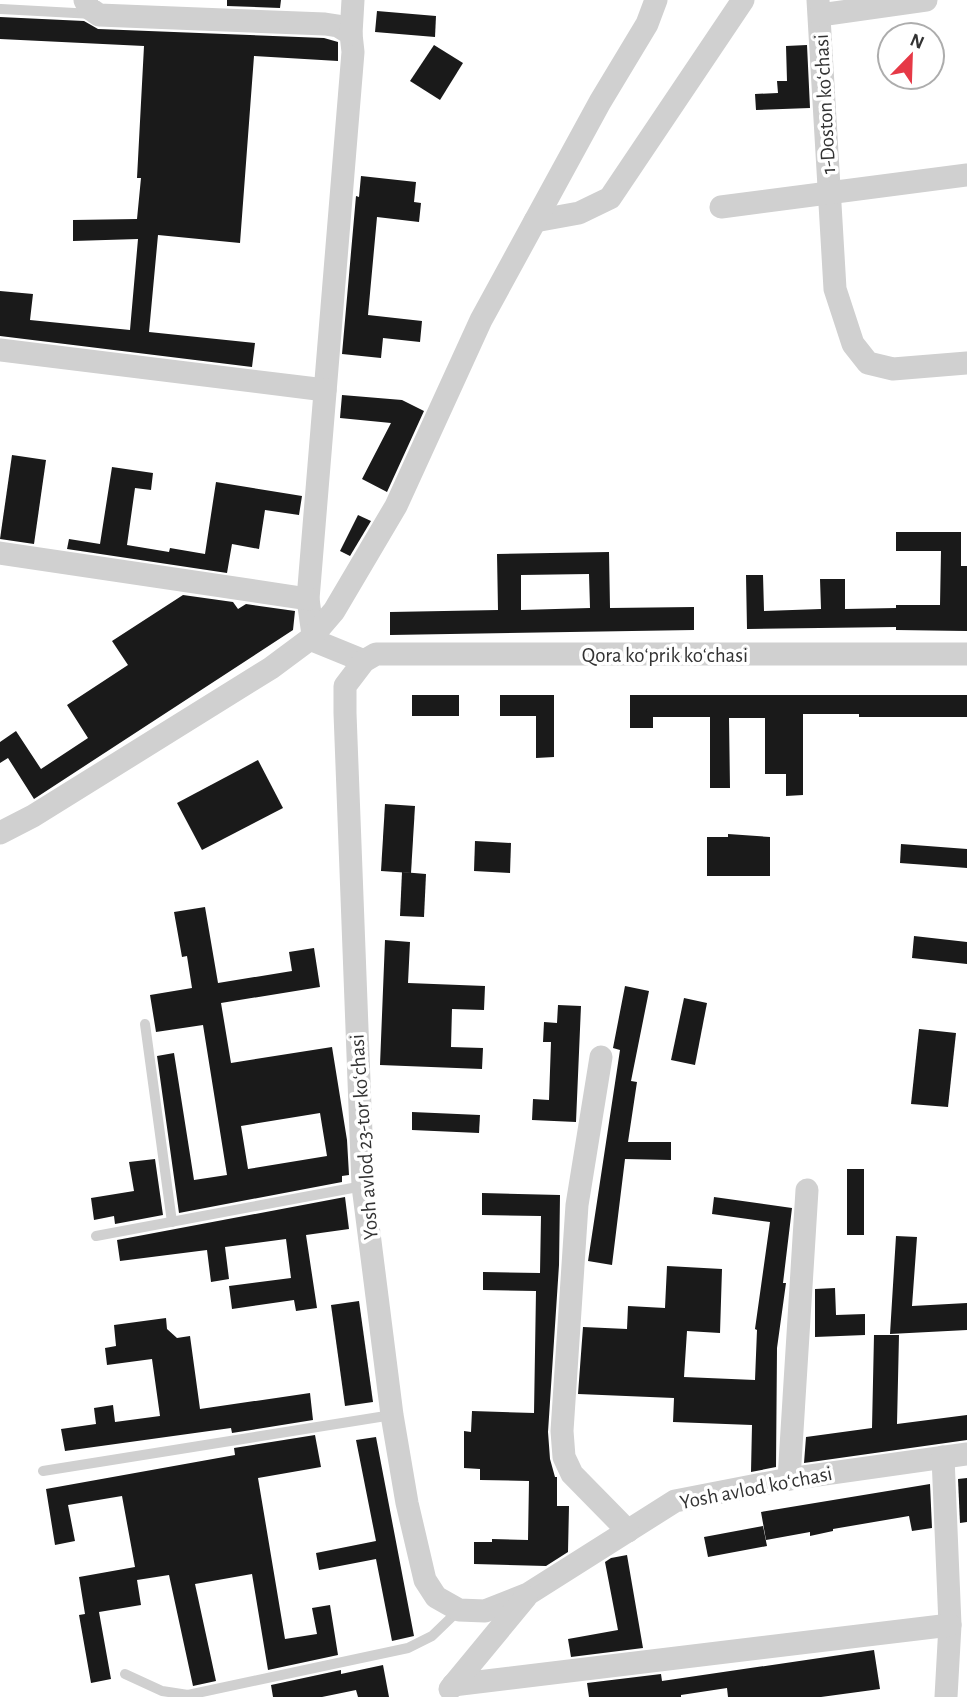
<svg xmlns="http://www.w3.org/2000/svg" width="967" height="1697" viewBox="0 0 967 1697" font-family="'Alegreya Sans',sans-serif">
<rect width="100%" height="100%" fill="#fff"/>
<g fill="#1a1a1a" fill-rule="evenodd">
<path d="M227,0H281L280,8L227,6Z"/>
<path d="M377,11L436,16L435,37L375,32Z"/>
<path d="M0,17L84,21L98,29L324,38L338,42V61L254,56L240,243L158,235L149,332L255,343L252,367L0,336V291L33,294L30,320L130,330L138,239L73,241V220L137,219L141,178H137L144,46L0,39Z"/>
<path d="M434,45L463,63L440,100L410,81Z"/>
<path d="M807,45L810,108L756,110L755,94L778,93L777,81H787L786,46Z"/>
<path d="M361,176L416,182L414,202L421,203L419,222L377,217L368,315L422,321L420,342L383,338L381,358L342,354L356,196L359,197Z"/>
<path d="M342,395L402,400L424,411L387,492L362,479L391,423L340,418Z"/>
<path d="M12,455L46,460L34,544L0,539Z"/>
<path d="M112,467L153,473L151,490L135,488L127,545L169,552L170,548L205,554L216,482L302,496L299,515L265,510L259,549L232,544L227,573L67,549L69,539L100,544Z"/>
<path d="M358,515L371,521L350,556L340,551Z"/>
<path d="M896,532H961V566H967V631L896,630V627L747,629L746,575H763L764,611L821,609L820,579H845V609L896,608V605H940L941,551H896Z"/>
<path d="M609,552L610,608L694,607V630L390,635V612L498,610L497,554ZM589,574L590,608L521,610V575Z"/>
<path d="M183,595L233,602L238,609L246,604L295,611L293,630L34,799L8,758L0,763V742L16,731L41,769L88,738L67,705L128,665L112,641Z"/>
<rect x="412" y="695" width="47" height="21"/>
<path d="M500,695H554V757L536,758V716H500Z"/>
<path d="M630,695H967V717H859V714H803V795L786,796V774H765V718H729L730,788H710V717H653V728H630Z"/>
<path d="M258,760L283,808L202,850L177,803Z"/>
<path d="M385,804L415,806L411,873L381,871Z"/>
<path d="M728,834L770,837V876H707V837H728Z"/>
<path d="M475,841L511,843L510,873L474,871Z"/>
<path d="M901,844L967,849V868L900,863Z"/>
<path d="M402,872L426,874L424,917L400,916Z"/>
<path d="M205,907L218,983L292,971L289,952L314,948L320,987L221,1003L231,1063L332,1047L347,1140L349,1175L342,1176V1182L179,1213L157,1056L174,1053L194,1180L227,1175L203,1025L156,1032L150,995L192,988L187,956L182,957L174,912ZM320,1113L327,1156L248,1169L241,1126Z"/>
<path d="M914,936L967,942V964L912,958Z"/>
<path d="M385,940L410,942L408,983L485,986L484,1010L452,1009L451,1047L483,1048L482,1069L380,1065Z"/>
<path d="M625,986L649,991L631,1081L637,1082L628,1142H671V1160L625,1159L612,1265L588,1261L620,1050L613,1048Z"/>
<path d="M684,998L707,1003L695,1065L671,1060Z"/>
<path d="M558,1005L581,1006L576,1122L532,1120L533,1099L549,1100L551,1042H543L544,1022L557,1023Z"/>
<path d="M919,1029L956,1033L948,1107L911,1104Z"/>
<path d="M412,1112L480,1115L479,1133L412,1130Z"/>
<path d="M155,1159L163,1215L115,1224L114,1216L94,1220L91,1198L134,1191L129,1162Z"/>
<rect x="847" y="1169" width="17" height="66"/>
<path d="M482,1193L560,1195L559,1265L548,1432L550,1459L555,1477H557V1506H569L568,1552L546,1566L474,1564V1542H492V1539L528,1540L529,1481L480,1480V1469L464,1468V1431L471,1432L472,1411L534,1413L536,1291L483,1290V1272L540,1273L541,1216L482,1215Z"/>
<path d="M345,1197L349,1229L306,1235L317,1308L296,1311L294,1300L232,1309L229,1286L291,1278L286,1239L225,1247L229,1279L211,1282L207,1250L120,1261L117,1240Z"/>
<path d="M714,1197L792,1208L783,1283H786L777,1348L776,1467L751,1472L752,1425L673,1422L674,1398L578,1394L583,1327L627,1329L628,1306L665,1308L667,1266L722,1269L720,1333L687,1331L684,1377L755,1380L757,1330L755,1329L770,1222L712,1214Z"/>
<path d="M896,1236L917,1237L912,1306L967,1303V1330L890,1334Z"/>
<path d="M835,1288L836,1315L865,1314V1335L815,1337V1289Z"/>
<path d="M359,1301L373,1402L345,1406L331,1305Z"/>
<path d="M166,1318L167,1329L177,1338L190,1336L200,1409L310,1393L313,1420L232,1433L231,1428L65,1451L61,1429L96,1424L94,1408L113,1405L115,1422L160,1416L152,1359L107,1365L105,1348L116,1346L114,1325Z"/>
<path d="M874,1335H899L897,1424L967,1415V1440L804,1463L806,1437L872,1428Z"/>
<path d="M315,1435L321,1467L258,1478L285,1639L317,1634L312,1608L330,1605L338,1655L268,1670L252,1574L195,1584L216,1681L193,1686L169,1575L137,1580L141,1605L99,1612L111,1679L91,1683L79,1615L85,1614L79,1577L135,1567L122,1496L68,1505L75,1541L55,1545L46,1489L235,1455L234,1448Z"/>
<path d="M376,1437L414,1636L392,1641L376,1559L319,1570L316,1553L376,1541L356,1440Z"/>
<path d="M967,1478V1522L960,1523L958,1479Z"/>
<path d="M930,1484L932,1528L912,1531L909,1516L833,1529V1531L810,1536V1532L766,1540L761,1512Z"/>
<path d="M763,1526L767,1546L708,1557L704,1537Z"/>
<path d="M627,1555L643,1648L571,1657L568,1639L618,1630L605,1562L611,1558Z"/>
<path d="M874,1650L880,1689L821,1697H728L727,1688L681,1695V1697H589L587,1683L661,1674L662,1681Z"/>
<path d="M383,1665L389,1697H358L356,1690L322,1697H273L271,1685L341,1670V1674Z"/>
</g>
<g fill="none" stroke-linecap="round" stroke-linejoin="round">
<g stroke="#d0d0d0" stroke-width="10">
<path d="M1,9L93,14"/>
<path d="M145,1024L172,1222"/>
<path d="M96,1236L363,1186"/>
<path d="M43,1471L392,1415"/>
<path d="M125,1674L162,1691L188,1695L408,1648L432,1636L459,1610"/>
</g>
<g stroke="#d0d0d0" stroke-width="23">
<path d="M85,0L89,8L99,15L325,24L338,26L351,34L353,52L308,599L313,635"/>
<path d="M818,0L835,289L853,344L868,363L893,369L967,363"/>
<path d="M820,15L926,0"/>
<path d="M351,34L353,0"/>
<path d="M721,207L967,175"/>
<path d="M535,221L579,213L610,198L743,0"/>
<path d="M0,350L325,390"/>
<path d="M0,553L308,599"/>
<path d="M310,639L364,661"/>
<path d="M967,654H376L364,661L345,686V713L363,1186L392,1415L407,1503L425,1580L436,1597L459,1610L485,1611L528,1594L675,1501L789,1479L967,1454"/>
<path d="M0,833L33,816L271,668L310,639L334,611L396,506L481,320L600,102L647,24L656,0"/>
<path d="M601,1057L577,1205L562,1431L564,1457L572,1474L628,1531"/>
<path d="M943,1457L950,1625L946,1697"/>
<path d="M789,1479L807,1190"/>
<path d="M453,1685L950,1625"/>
<path d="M450,1689L526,1597"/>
</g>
</g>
<g text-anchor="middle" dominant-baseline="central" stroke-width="7" stroke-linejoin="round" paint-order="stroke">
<g font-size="21" fill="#333" stroke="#fff">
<text transform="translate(825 104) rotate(-93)">1-Doston koʻchasi</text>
<text x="665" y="655">Qora koʻprik koʻchasi</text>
<text transform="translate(364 1137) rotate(-94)">Yosh avlod 23-tor koʻchasi</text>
<text transform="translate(756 1488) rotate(-11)">Yosh avlod koʻchasi</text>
</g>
</g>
<g transform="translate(911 56) rotate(23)"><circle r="33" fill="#ffffff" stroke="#adadad" stroke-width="2"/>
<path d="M0-5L12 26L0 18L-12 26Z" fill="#e63946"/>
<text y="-10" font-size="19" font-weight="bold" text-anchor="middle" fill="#333333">N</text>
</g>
</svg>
